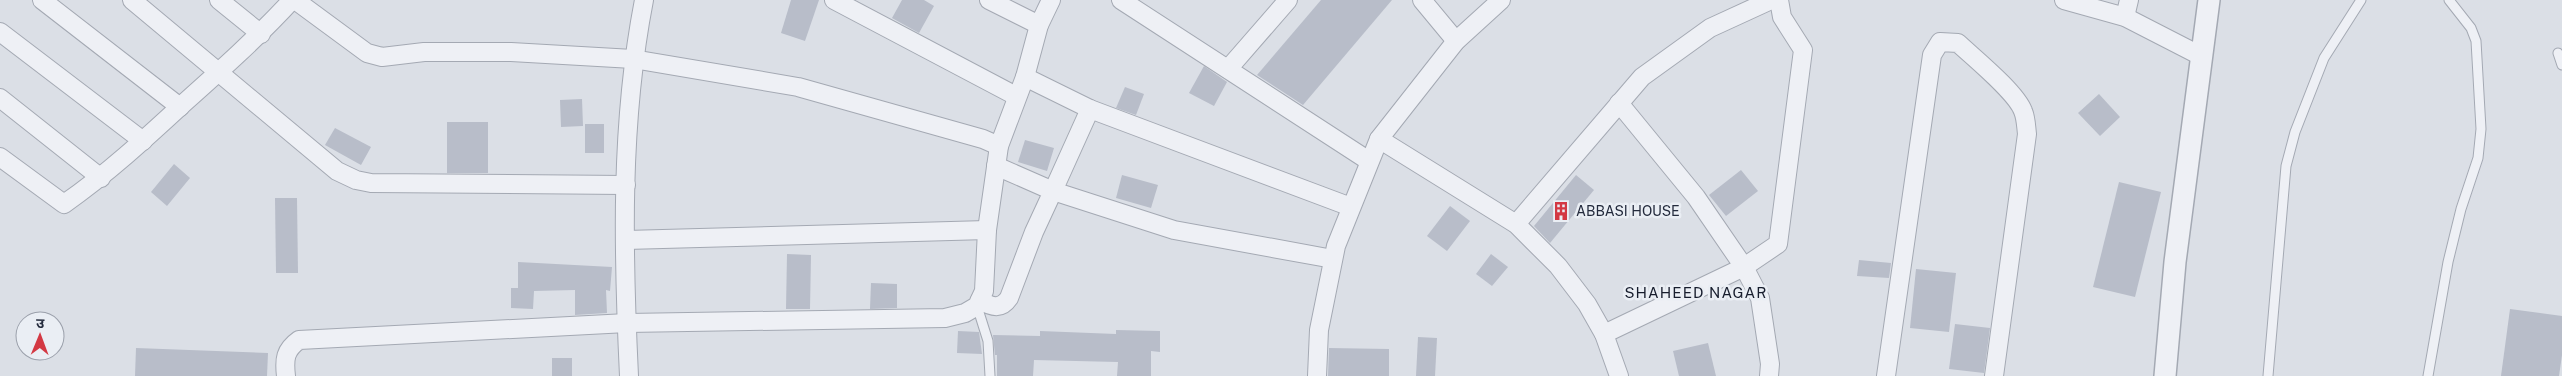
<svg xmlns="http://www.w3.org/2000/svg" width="2562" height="376" viewBox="0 0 2562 376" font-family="'Public Sans','Noto Sans Devanagari',sans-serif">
<rect width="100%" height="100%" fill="#dbdfe6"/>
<g fill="#b8bdc9">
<path d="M791,0H819L805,41L781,33Z"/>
<path d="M902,0H924L934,6L919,33L892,18Z"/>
<path d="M1321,0H1392L1303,105L1257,75Z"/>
<path d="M1204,66L1227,82L1214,106L1189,93Z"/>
<path d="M1125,87L1144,94L1136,115L1116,108Z"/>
<path d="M2099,94L2120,117L2100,136L2078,113Z"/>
<path d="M582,99L583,126L561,127L560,100Z"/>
<rect x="447" y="122" width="41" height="51"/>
<rect x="585" y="124" width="19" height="29"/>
<path d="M335,128L371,147L361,165L325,145Z"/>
<path d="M1025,140L1054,148L1047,171L1018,162Z"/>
<path d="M174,164L190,178L167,206L151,192Z"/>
<path d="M1741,170L1758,191L1726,216L1709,195Z"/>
<path d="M1122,175L1158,185L1151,208L1116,198Z"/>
<path d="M1576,175L1594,190L1550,243L1534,226Z"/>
<path d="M2119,182L2161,192L2135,297L2093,287Z"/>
<path d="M275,198H297L298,273H276Z"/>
<path d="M1450,206L1470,221L1447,251L1427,236Z"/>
<path d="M787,254L811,255L810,309H786Z"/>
<path d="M1491,254L1508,267L1492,286L1476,274Z"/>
<path d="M1859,260L1891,263L1889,278L1857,276Z"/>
<path d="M518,262L612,267L610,291L606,290L607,313L575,315V290L534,291L533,309L511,308V288H518Z"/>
<path d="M1916,269L1956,273L1949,332L1910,328Z"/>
<path d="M871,283L897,284V308L870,309Z"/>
<path d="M2510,309L2562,316V355L2559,376H2501Z"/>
<path d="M1955,324L1990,328L1984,373L1949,369Z"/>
<path d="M1116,330L1160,331V352L1151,351V376H1117L1118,362L1034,360L1033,376H997V355H995L993,335L1040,336V331L1116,334Z"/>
<path d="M958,331L979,332L982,354L957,353Z"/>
<path d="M1418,337L1437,338L1435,376H1416Z"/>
<path d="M1708,343L1716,376H1679L1673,351Z"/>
<path d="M136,348L268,353L267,376H135Z"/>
<path d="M1329,348L1389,349V376H1328Z"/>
<rect x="552" y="358" width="20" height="18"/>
</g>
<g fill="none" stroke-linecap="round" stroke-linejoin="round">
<g stroke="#a4a9b3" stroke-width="11">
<g id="service">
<path d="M2558,53L2562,65"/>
<path d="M977,306L988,341L990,376"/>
<path d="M2268,376L2286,166L2295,132L2324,58L2361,0"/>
<path d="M2428,376L2448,262L2461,209L2478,158L2481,129L2476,41L2471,28L2449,0"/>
</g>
</g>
<g stroke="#a4a9b3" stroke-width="20">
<g id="minor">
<path d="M42,0L180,107"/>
<path d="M132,0L337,171L356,180L371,183L626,185"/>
<path d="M219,0L261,34"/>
<path d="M295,0L367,53L382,57L424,52H511L633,59L798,87L983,139L999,146"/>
<path d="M834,0L1016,96"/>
<path d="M989,0L1039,25"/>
<path d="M1121,0L1369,161"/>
<path d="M1422,0L1456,41"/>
<path d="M2064,0L2125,17L2201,56"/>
<path d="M2125,17L2129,0"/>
<path d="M0,32L143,141"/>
<path d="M1228,69L1288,0"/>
<path d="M1025,77L1090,109L1351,207"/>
<path d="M0,98L101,178"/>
<path d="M1619,103L1696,197L1744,267L1760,298L1770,364L1769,376"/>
<path d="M1090,109L1053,191L1174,230L1333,259"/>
<path d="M1379,139L1516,224L1558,266L1587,304L1604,334L1619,376"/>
<path d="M0,157L64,204C107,174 145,139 184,103C221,70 258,37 292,0"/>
<path d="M1516,224L1642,77L1710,28L1771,0"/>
<path d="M626,240L987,230"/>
<path d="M980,300C991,307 1001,310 1009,298L1034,232L1053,191L996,166"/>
<path d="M1604,334L1744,267L1778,244L1803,50L1782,17L1779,0"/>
<path d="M286,376C284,359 285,350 299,340L627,323L945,318L965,313L977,306L984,291L987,230L999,146L1025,77L1039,25L1051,0"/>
<path d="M629,376C623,251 620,123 644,0"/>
<path d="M1317,376L1319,330L1336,246L1379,139L1456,41L1501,0"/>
<path d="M1886,376L1932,55L1940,42L1958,43C1974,58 2016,92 2023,111C2026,118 2026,126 2027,134L1994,376"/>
</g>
</g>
<g stroke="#a4a9b3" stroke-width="24">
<path id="tertiary" d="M2165,376L2175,262L2209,0"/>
</g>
<use href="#service" stroke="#eef0f5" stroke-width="9"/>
<use href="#minor" stroke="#eef0f5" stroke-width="18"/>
<use href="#tertiary" stroke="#eef0f5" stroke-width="21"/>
</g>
<defs>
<g id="building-bare" transform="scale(1.5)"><path d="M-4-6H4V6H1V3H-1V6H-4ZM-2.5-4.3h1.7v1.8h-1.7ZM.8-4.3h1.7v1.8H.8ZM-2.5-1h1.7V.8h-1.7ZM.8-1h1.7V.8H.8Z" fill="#d33843" stroke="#eaeef4" stroke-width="2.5" paint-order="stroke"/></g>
</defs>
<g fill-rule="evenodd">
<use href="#building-bare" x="1561" y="211"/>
</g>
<g text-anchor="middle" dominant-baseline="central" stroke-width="5" stroke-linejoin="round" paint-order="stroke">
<g font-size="14" fill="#242b3d" stroke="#eaeef4" text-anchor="start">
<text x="1576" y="211">ABBASI HOUSE</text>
</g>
<g font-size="15" letter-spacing="1" fill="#171d2d" stroke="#eaeef4">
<text x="1696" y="292">SHAHEED NAGAR</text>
</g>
</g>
<g transform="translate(40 336) rotate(1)"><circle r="24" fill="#eaeef4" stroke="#9ba0ab"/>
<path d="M0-4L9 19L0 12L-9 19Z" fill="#d33843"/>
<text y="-8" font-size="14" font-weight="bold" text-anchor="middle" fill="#242b3d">उ</text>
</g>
</svg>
